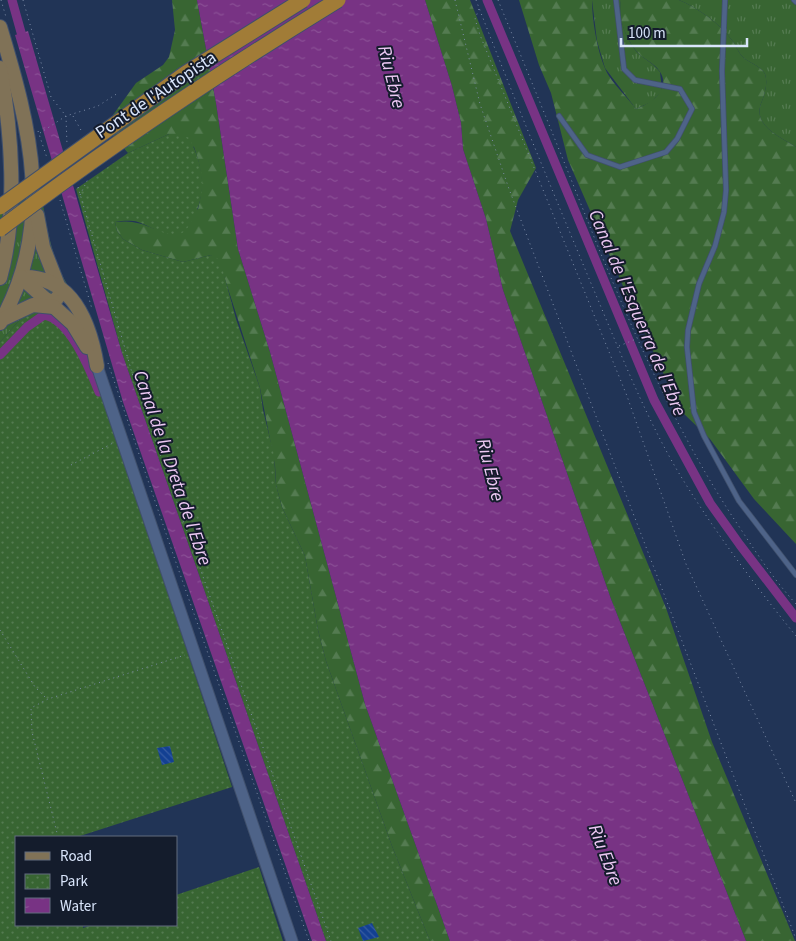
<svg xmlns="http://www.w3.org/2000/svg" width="796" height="941" viewBox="0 0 796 941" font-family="'Source Sans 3',sans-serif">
<defs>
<pattern id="grass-tufts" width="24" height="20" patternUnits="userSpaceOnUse" patternTransform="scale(1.25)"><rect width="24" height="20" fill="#386532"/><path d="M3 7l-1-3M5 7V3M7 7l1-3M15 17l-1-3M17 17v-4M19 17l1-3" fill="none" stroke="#547b51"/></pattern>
<pattern id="forest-firs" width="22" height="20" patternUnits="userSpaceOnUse" patternTransform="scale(1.25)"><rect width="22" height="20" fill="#386532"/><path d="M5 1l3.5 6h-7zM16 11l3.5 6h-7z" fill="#547b51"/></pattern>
<pattern id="park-dots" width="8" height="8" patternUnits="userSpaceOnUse" patternTransform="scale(1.25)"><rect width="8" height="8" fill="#386532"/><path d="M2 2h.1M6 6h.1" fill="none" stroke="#547b51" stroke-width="1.8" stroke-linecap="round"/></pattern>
<pattern id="water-ripples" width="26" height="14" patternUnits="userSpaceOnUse" patternTransform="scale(1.25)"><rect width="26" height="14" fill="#783384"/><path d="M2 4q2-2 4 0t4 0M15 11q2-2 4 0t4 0" fill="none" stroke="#8b5096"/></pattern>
<pattern id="building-back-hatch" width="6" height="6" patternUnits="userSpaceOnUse" patternTransform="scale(1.25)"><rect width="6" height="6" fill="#134092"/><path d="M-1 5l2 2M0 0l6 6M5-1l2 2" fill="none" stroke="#355ba2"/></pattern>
</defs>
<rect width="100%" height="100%" fill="#213456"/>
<g fill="url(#grass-tufts)">
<path d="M592,0H621C618,18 626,41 639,54C646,60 654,64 660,72L662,91L651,102L636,109L605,68L597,41Z"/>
<path d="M679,0H796V147C779,136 751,125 762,101C765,93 768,83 765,74C762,67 750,63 744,58C738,53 736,45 731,39C719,23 698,8 679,0Z"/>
<path d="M38,171C45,214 48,261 75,296L47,310L24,315L0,342V200Z"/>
</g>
<g fill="url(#forest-firs)">
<path d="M172,0H197L216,103L238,249L270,352L365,704L450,941H430L392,846L326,661L318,630L305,556L282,507L276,485L275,465L260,388L222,270L211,255L183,262L142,250L123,239L117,231L115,222C131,220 141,223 155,229L198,209C204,186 202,169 194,147L169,134L128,153L113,136V115L136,83L163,65L169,57L175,30Z"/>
<path d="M425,0H470L536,168L518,200L510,231L666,608L712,742L795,941H746L611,599L503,290L486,219L463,149L461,123L452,86Z"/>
<path d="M519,0H592C592,21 598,58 609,76C617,88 628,98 636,109C655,102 675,85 655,66C648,60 639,56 634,48C624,34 618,17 621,0H679C698,8 719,23 731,39C736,45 738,53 744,58C750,63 762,67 765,74C768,83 765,93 762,101C751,125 779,136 796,147V544L754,499L710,439L681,411L630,302L568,160L551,93L539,65Z"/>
</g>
<g fill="url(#park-dots)">
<path d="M169,134H180L189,138C203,164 208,191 193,218C191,223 187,230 182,233C169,239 150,226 138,222C131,220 122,221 115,222L117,231L123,239L142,250L183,262L211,255L220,260L236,319L260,388L263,410L274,455L276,485L282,507L305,556L318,630L326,661L392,846L430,941H326L122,353L76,189L128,153Z"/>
<path d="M47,310L77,339L96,375L232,787L77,837H16V925H83V928L92,925H176V895L259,867L283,941H0V342L24,315Z"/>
</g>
<g fill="url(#water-ripples)">
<path d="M197,0H425L452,86L461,123L463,149L486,219L503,290L611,599L746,941H450L365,704L270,352L238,249L216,103Z"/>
<path d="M28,31L122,353L326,941H312L123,402L15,35Z"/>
</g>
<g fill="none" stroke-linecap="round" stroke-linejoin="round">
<g stroke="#783384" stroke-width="9">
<path d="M12,0L24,43"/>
<path d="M487,0L654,400L710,503L740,545L796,618"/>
<path d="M0,355L27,327L44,315C70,319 90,370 99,392"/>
</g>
</g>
<g fill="url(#building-back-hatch)">
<path d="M170,746L174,762L162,765L157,748Z"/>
<path d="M372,923L379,937L363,941L358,928Z"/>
</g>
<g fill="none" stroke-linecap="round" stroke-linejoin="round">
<g stroke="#40506c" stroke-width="6">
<g id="service">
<path d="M725,0L722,71L726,190L724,212L715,246L699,284L688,330L687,347L694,412L704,436L739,501L796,575"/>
<path d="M794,0L796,2"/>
<path d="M559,116L587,155L620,167L666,152L677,139L692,109L680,89L635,80L624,69L616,0"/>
</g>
</g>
<g stroke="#40506c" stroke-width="13">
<path id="tertiary" d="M97,366L292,941"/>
</g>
<g stroke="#40506c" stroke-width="16">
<g id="primary">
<path d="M0,27C30,127 56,225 0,323"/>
<path d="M0,68C12,133 18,213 0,278"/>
<path d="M37,215L43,247L61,293L54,302L44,299"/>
<path d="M21,277C72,275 90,323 97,366"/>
<path d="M21,277L73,324L87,347"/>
<path d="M1,320L33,305L54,307"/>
</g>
</g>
<g stroke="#7d8da9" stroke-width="1" stroke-dasharray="1 4" stroke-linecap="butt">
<path d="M1,0L6,17"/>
<path d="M23,0L51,97L66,116L67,145"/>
<path d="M455,0L480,104L509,189L796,939"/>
<path d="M476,0C512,94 551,187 590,281C617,344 642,410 677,470C712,528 753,583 796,636"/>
<path d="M498,0C531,80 564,161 596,242C637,341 680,439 740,528C757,554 775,581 796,604"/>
<path d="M479,9L475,19L480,35L627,396L686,564L796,803"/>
<path d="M73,116L82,132"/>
<path d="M38,131L47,158"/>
<path d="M40,133L66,116L98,106L118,93"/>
<path d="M78,187L135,383L331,941"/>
<path d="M80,195L88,179"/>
<path d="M60,200L92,309"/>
<path d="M619,346L636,339"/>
<path d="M108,363L173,554L309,941"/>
<path d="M71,465L113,443"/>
<path d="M0,630L35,687L47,699"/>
<path d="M58,837L32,732L31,708L48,699L185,655"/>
</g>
<use href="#service" stroke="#4e6388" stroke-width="4.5"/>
<use href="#tertiary" stroke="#4e6388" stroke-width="11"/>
<use href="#primary" stroke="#807257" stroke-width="14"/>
<g stroke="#40506c" stroke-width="17" stroke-linecap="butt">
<g id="motorway-bridge">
<path d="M0,207L186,73L303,0"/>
<path d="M0,229C109,146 222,71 338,0"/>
</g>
</g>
<use href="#motorway-bridge" stroke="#a17c37" stroke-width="15"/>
</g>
<g text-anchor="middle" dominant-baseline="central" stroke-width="4" stroke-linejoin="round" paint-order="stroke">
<g font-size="18" fill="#d9e5fb" stroke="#141c2c">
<text transform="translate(156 95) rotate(-34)">Pont de l'Autopista</text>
</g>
<g font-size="19" font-style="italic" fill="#ecc8f3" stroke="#141c2c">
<text transform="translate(391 77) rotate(76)">Riu Ebre</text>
<text transform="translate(637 313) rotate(67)">Canal de l'Esquerra de l'Ebre</text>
<text transform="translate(172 468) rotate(71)">Canal de la Dreta de l'Ebre</text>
<text transform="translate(490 470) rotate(76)">Riu Ebre</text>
<text transform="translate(605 855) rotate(69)">Riu Ebre</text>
</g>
</g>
<rect x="15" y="836" width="162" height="90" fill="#141c2c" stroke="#636c7f"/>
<rect x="25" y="852" width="25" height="8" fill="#807257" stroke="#636c7f"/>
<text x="60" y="861" font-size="15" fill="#d9e5fb">Road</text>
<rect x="25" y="874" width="25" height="15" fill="url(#park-dots)" stroke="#636c7f"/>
<text x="60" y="886" font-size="15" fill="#d9e5fb">Park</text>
<rect x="25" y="898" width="25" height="15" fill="url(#water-ripples)" stroke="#636c7f"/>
<text x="60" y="911" font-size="15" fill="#d9e5fb">Water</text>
<path d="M621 38v8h126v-8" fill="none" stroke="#d9e5fb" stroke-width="2.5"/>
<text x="628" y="38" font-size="15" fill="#d9e5fb" stroke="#141c2c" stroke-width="4" paint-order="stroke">100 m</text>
</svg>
